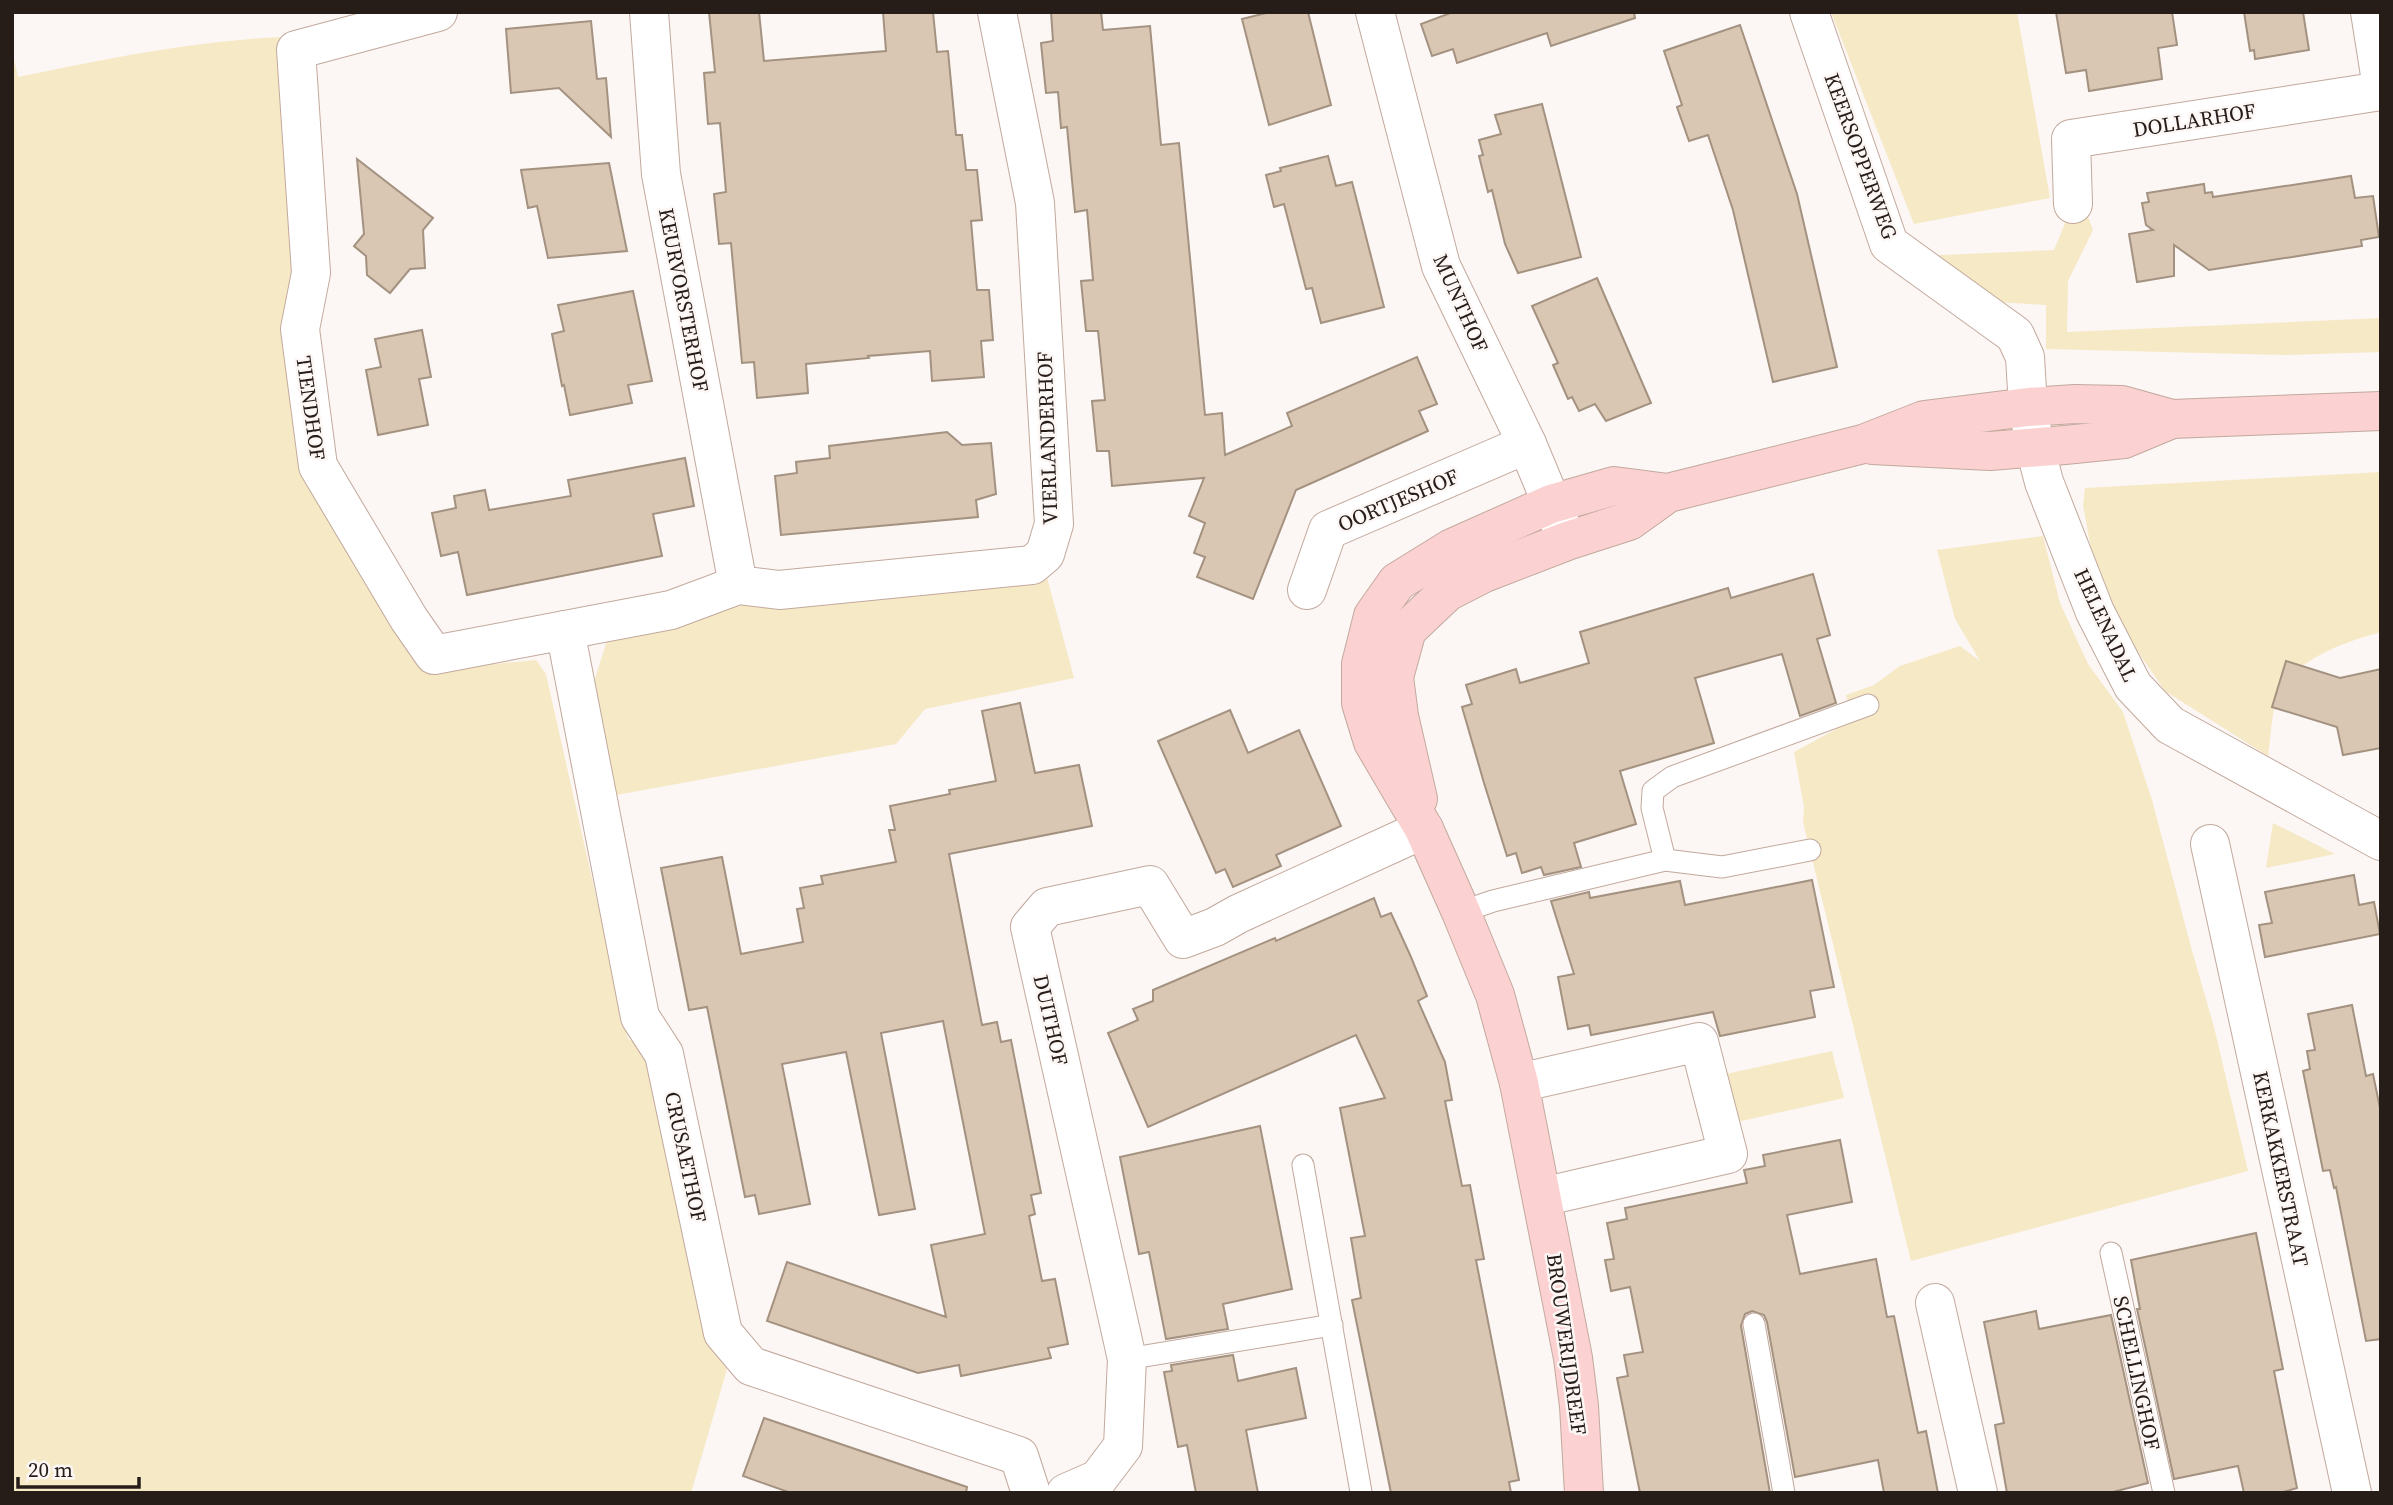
<svg xmlns="http://www.w3.org/2000/svg" width="2393" height="1505" viewBox="0 0 2393 1505" font-family="'Source Serif 4',serif">
<rect width="100%" height="100%" fill="#fcf6f4"/>
<g fill="#f6e9c6">
<path d="M1831,12H2017L2050,198L1914,224Z"/>
<path d="M281,37L296,288L329,516L422,671L536,660L546,674L628,1039L644,1048L711,1345L727,1369L691,1493H12V50L18,77C105,59 193,41 281,37Z"/>
<path d="M2073,204L2086,211L2093,230L2068,281L2067,332L2381,318V352L2284,355L2046,349V305L1995,302L1919,256L2054,250Z"/>
<path d="M2381,472V632C2345,642 2293,659 2278,697C2271,712 2271,739 2268,756L2165,691L2116,620L2094,564L2083,506L2085,488Z"/>
<path d="M2043,536L2060,603L2088,664L2123,712L2152,800L2191,947L2214,1027L2248,1171L1911,1261L1803,822L1804,807L1794,752L1853,720L1846,695L1874,685L1900,666L1960,646L1980,661L1955,619L1937,550Z"/>
<path d="M1045,570L1074,678L925,709L896,744L611,796L593,685L609,634L750,602Z"/>
<path d="M2273,823L2335,854L2266,868Z"/>
<path d="M1832,1051L1844,1098L1737,1122L1726,1074Z"/>
</g>
<g fill="#d9c6b3" stroke="#a49280" stroke-width="2">
<path d="M709,12H759L764,61L886,51L883,12H933L937,52L948,51L956,135H962L966,170H977L982,220L971,221L974,256L977,290H989L993,340L981,341L984,377L932,381L930,351L868,356L869,358L806,364L808,393L757,398L754,362L742,363L731,243L719,244L714,194L726,192L720,123L708,124L704,73L715,72Z"/>
<path d="M1051,12H1101L1103,30L1150,26L1161,145L1179,143L1205,415L1222,413L1225,455L1292,426L1287,413L1417,357L1437,404L1419,411L1428,431L1296,490L1253,599L1197,577L1205,557L1194,553L1205,523L1189,516L1204,478L1112,486L1109,451H1097L1092,401L1105,400L1098,331H1086L1081,281L1093,280L1087,210L1075,212L1067,127L1061,128L1058,92L1046,93L1041,43L1053,41Z"/>
<path d="M1270,12H1308L1331,105L1269,125L1242,19Z"/>
<path d="M1453,12H1634L1635,18L1551,46L1547,33L1457,63L1453,49L1432,56L1421,24Z"/>
<path d="M2056,12H2172L2177,45L2158,48L2162,79L2089,91L2086,70L2066,73Z"/>
<path d="M2244,12H2303L2309,50L2255,59L2254,50L2250,51Z"/>
<path d="M591,21L597,79L606,78L611,137L559,88L511,93L506,29Z"/>
<path d="M1740,25L1797,194L1837,367L1773,382L1733,210L1708,135L1689,141L1677,107L1682,105L1664,51Z"/>
<path d="M1542,104L1581,257L1518,273L1505,244L1492,190L1488,192L1479,156L1483,155L1479,140L1501,134L1495,115Z"/>
<path d="M1328,156L1336,186L1352,182L1384,307L1321,323L1312,288L1306,289L1284,204L1274,207L1266,175L1281,171L1280,168Z"/>
<path d="M357,159L433,218L423,230L425,268L410,269L390,293L367,275L366,256L354,246L364,234Z"/>
<path d="M609,163L627,251L548,258L537,206L528,208L521,170Z"/>
<path d="M2351,176L2355,198L2373,196L2379,237L2361,240L2362,246L2209,270L2174,245V276L2137,282L2129,234L2153,230L2146,225L2142,203L2149,202L2147,193L2204,184L2205,193L2212,192L2213,197Z"/>
<path d="M1597,278L1651,403L1606,421L1595,404L1579,411L1572,397L1568,399L1553,365L1558,363L1532,306Z"/>
<path d="M633,291L652,381L628,385L632,403L570,415L564,385L562,386L552,334L564,331L558,305Z"/>
<path d="M422,330L431,377L419,379L428,425L378,435L366,370L381,367L375,339Z"/>
<path d="M947,432L962,445L991,443L996,494L976,500L978,517L781,535L775,476L797,473L796,462L830,458L829,446Z"/>
<path d="M685,458L694,506L653,514L662,556L467,595L458,552L441,556L432,513L456,508L454,496L485,490L489,510L571,496L568,480Z"/>
<path d="M1813,574L1830,635L1817,639L1836,703L1800,716L1782,654L1695,678L1714,743L1620,771L1636,824L1574,843L1581,867L1544,875L1541,867L1522,873L1516,853L1507,856L1484,783L1462,707L1472,704L1466,685L1516,669L1520,683L1589,663L1580,632L1728,588L1731,598Z"/>
<path d="M2286,661L2340,678L2381,669V748L2343,755L2337,727L2272,707Z"/>
<path d="M1020,703L1035,773L1079,765L1092,826L949,854L982,1025L997,1022L1001,1042L1011,1040L1041,1193L1031,1195L1035,1214L1029,1216L1042,1281L1055,1279L1068,1344L1048,1348L1051,1358L961,1376L959,1365L918,1373L767,1321L787,1262L946,1317L931,1245L985,1234L943,1021L881,1033L915,1209L879,1215L846,1052L782,1064L810,1204L759,1214L755,1195L745,1197L707,1007L689,1010L661,868L722,857L741,954L803,942L797,909L804,908L800,888L823,884L821,876L896,862L889,830H895L890,806L950,794L949,790L996,781L982,711Z"/>
<path d="M1230,710L1248,753L1299,730L1341,826L1276,855L1281,866L1233,887L1225,869L1216,873L1158,741Z"/>
<path d="M2354,875L2359,905L2374,902L2380,934L2265,957L2259,925L2272,923L2265,892Z"/>
<path d="M1812,880L1834,987L1810,991L1815,1017L1720,1036L1713,1012L1591,1035L1589,1025L1568,1029L1558,977L1574,974L1551,901L1589,892L1590,898L1680,881L1685,905Z"/>
<path d="M1374,898L1381,917L1391,913L1411,957L1427,996L1418,1001L1445,1062L1452,1100L1445,1101L1462,1186L1470,1185L1484,1259L1476,1260L1519,1480L1509,1482L1511,1493H1391L1352,1300L1361,1298L1351,1238L1365,1236L1340,1108L1385,1098L1356,1035L1148,1127L1108,1033L1138,1020L1133,1009L1153,1001V990L1275,938L1276,941Z"/>
<path d="M2352,1005L2366,1076L2373,1074L2381,1113V1339L2366,1341L2336,1187L2334,1188L2330,1170L2323,1171L2303,1071L2310,1069L2307,1051L2315,1050L2308,1014Z"/>
<path d="M1260,1126L1292,1289L1223,1304L1228,1329L1166,1339L1149,1252L1139,1254L1120,1157Z"/>
<path d="M1840,1140L1852,1202L1787,1215L1800,1274L1876,1259L1887,1317L1894,1316L1918,1433L1926,1431L1938,1493H1884L1878,1460L1795,1477L1767,1322L1764,1315L1752,1311L1745,1314L1741,1326L1770,1493H1640L1617,1378L1628,1376L1624,1355L1643,1352L1630,1287L1611,1291L1605,1260L1614,1259L1607,1223L1627,1219L1625,1208L1747,1183L1744,1170L1765,1166L1763,1155Z"/>
<path d="M2256,1233L2283,1369L2274,1371L2297,1488L2280,1493H2244L2238,1466L2174,1479L2137,1309H2140L2131,1260Z"/>
<path d="M2036,1311L2039,1329L2111,1315L2148,1483L2109,1493H2007L1995,1425L2004,1423L1984,1322Z"/>
<path d="M1233,1355L1238,1381L1296,1368L1306,1418L1246,1430L1258,1493H1196L1187,1445L1178,1447L1164,1372L1172,1371L1171,1365Z"/>
<path d="M764,1418L967,1487L966,1493H791L743,1476Z"/>
</g>
<g fill="none" stroke-linecap="round" stroke-linejoin="round">
<g stroke="#c2a99d" stroke-width="23">
<g id="lane">
<path d="M1665,860L1722,867L1810,850"/>
<path d="M1461,912L1493,901L1665,860L1652,808L1653,791L1672,777L1868,705"/>
<path d="M1303,1165L1361,1492"/>
<path d="M2111,1253L2164,1493"/>
<path d="M1754,1324L1784,1493"/>
<path d="M1127,1359L1332,1325"/>
</g>
</g>
<g stroke="#c2a99d" stroke-width="40">
<g id="street">
<path d="M438,12L296,50L311,273L300,329L318,466L409,619L434,655L671,610L738,585L779,590L1032,565L1045,554L1054,524L1035,203L997,12"/>
<path d="M649,12L661,174L738,585"/>
<path d="M1375,12L1441,266L1527,444L1564,533"/>
<path d="M1809,12L1889,244L2015,335L2025,357L2028,407L2035,447L2044,482L2095,612L2133,686L2170,725L2381,841"/>
<path d="M2370,12L2381,81"/>
<path d="M2073,204L2071,139L2381,91"/>
<path d="M1307,590L1328,530L1527,444"/>
<path d="M565,630L640,1017L664,1054L723,1333L751,1366L1019,1456L1031,1493"/>
<path d="M2210,844L2352,1493"/>
<path d="M1519,1083L1699,1042L1728,1154L1542,1197"/>
<path d="M1935,1303L1978,1493"/>
<path d="M1066,1493L1098,1479L1123,1446L1127,1359L1030,927L1047,907L1150,885L1183,939L1215,927L1238,914L1424,829"/>
</g>
</g>
<g stroke="#c2a99d" stroke-width="40">
<g id="secondary">
<path d="M1872,445L1990,451L2065,445L2124,439L2172,419"/>
<path d="M1418,799L1399,716L1394,677L1407,630L1447,592L1484,573L1567,541L1629,521L1668,493"/>
<path d="M1584,1493L1579,1406L1573,1358L1519,1083L1495,995L1461,912L1424,829L1373,742L1361,703V664L1373,616L1397,582L1452,548L1551,504L1614,486L1668,493L1863,444L1924,420L2028,407L2075,404L2122,405L2172,419L2381,411"/>
</g>
</g>
<use href="#lane" stroke="#fff" stroke-width="21"/>
<use href="#street" stroke="#fff" stroke-width="38"/>
<use href="#secondary" stroke="#fcd1d1" stroke-width="38"/>
</g>
<g text-anchor="middle" dominant-baseline="central" stroke-width="5" stroke-linejoin="round" paint-order="stroke">
<g font-size="21" fill="#261c18" stroke="#fcf6f4">
<text transform="translate(2194 120) rotate(-9)">DOLLARHOF</text>
<text transform="translate(1861 156) rotate(70)">KEERSOPPERWEG</text>
<text transform="translate(684 300) rotate(79)">KEURVORSTERHOF</text>
<text transform="translate(1461 303) rotate(66)">MUNTHOF</text>
<text transform="translate(311 408) rotate(82)">TIENDHOF</text>
<text transform="translate(1047 438) rotate(-92)">VIERLANDERHOF</text>
<text transform="translate(1398 500) rotate(-23)">OORTJESHOF</text>
<text transform="translate(2106 625) rotate(65)">HELENADAL</text>
<text transform="translate(1051 1020) rotate(77)">DUITHOF</text>
<text transform="translate(686 1157) rotate(78)">CRUSAETHOF</text>
<text transform="translate(2281 1169) rotate(78)">KERKAKKERSTRAAT</text>
<text transform="translate(1567 1344) rotate(82)">BROUWERIJDREEF</text>
<text transform="translate(2137 1373) rotate(78)">SCHELLINGHOF</text>
</g>
</g>
<rect width="2393" height="1505" fill="none" stroke="#261c18" stroke-width="28"/>
<path d="M18 1477v10h121v-10" fill="none" stroke="#261c18" stroke-width="3.5"/>
<text x="28" y="1477" font-size="21" fill="#261c18" stroke="#fcf6f4" stroke-width="5" paint-order="stroke">20 m</text>
</svg>
